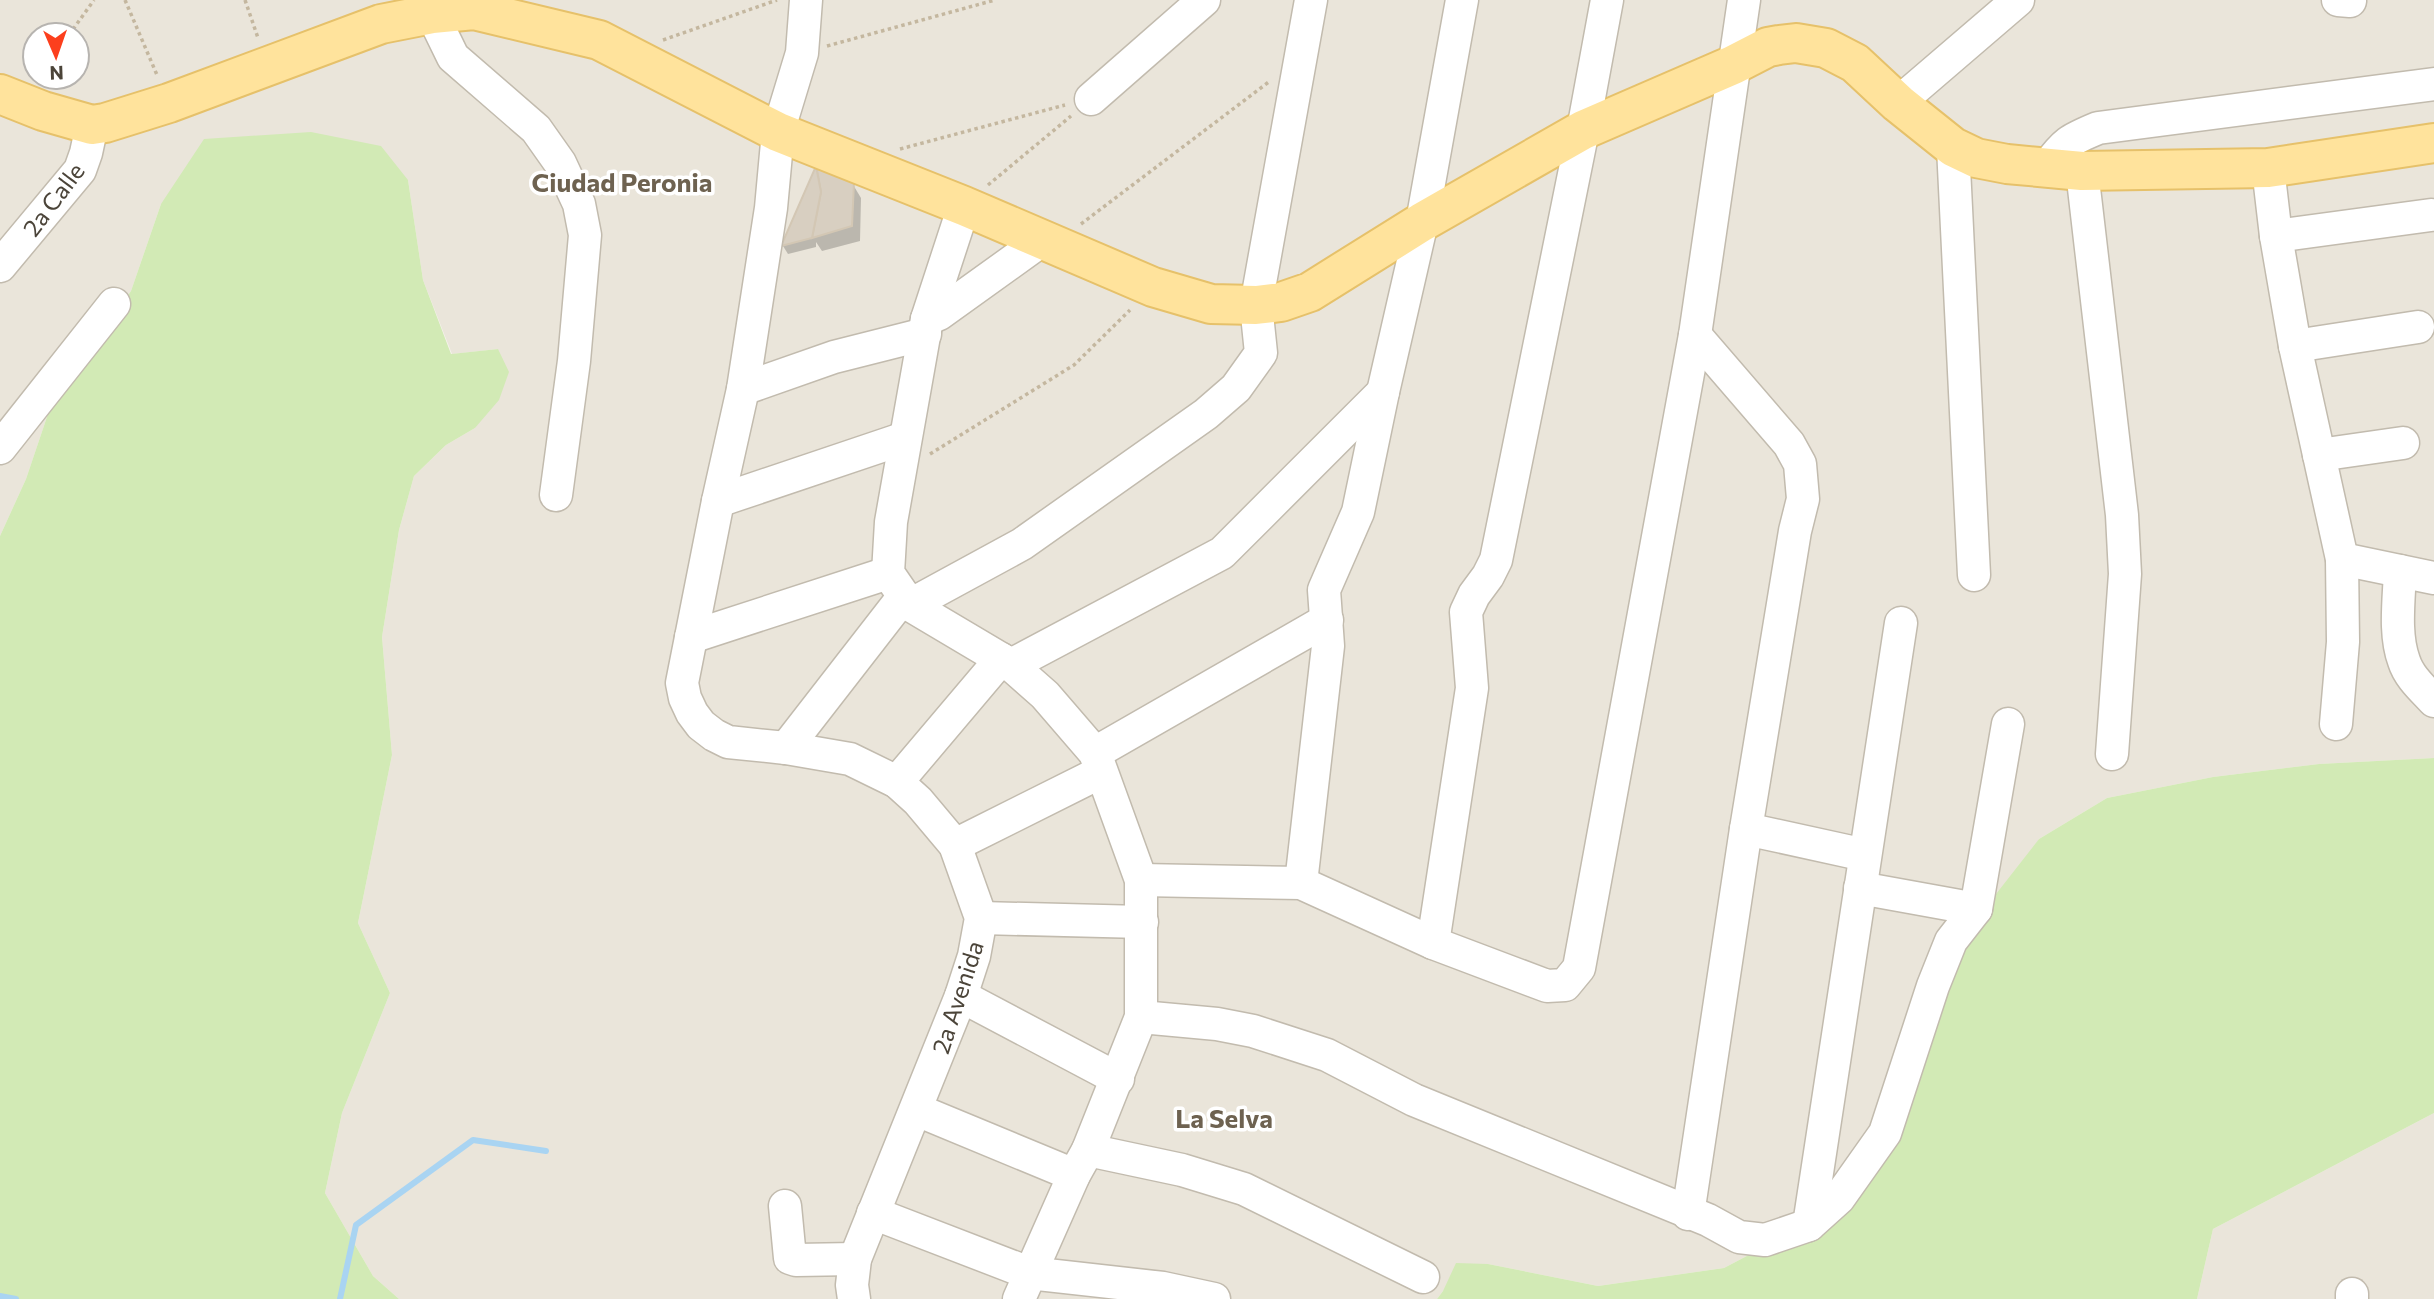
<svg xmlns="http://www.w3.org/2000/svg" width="2434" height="1299" viewBox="0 0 2434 1299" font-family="Commissioner,sans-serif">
<rect width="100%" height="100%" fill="#f6f3ec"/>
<g fill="#eae5da" fill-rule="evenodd">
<path d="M0,0H2434V758L2319,764L2213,777L2107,798L2039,839L1817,1219L1724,1268L1598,1286L1488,1264L1443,1291L1437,1299H399L373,1276L325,1193L342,1113L390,993L358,923L392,755L382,637L399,530L414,476L446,445L475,428L498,349L452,354L423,280L408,180L161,204L131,291L52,402L26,479L0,536ZM35,35H77V77H35Z"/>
<path d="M2434,1113V1299H2197L2213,1229Z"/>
</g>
<g fill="#d2eab5">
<path d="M311,132L381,146L408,180L423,280L451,354L498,349L509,372L499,400L475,428L446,445L414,476L399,530L382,637L392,755L358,923L390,993L342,1113L325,1193L373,1276L399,1299H0V536L26,479L52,402L131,291L161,204L204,139Z"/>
<path d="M2434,758V1113L2213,1229L2197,1299H1437L1443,1291L1456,1263L1488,1264L1598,1286L1724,1268L1817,1219L1889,1124L1971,926L2039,839L2107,798L2213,777L2319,764Z"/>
</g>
<path fill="#0003" d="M817,168L852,183L861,198L860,241L822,251L816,242V247L788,254L783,246Z"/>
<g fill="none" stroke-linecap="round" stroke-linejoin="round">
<g stroke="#a9d4f2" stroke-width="6">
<path d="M0,1296L16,1299"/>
<path d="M340,1299L356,1225L473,1140L546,1151"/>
</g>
</g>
<g fill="#d8cfc1" stroke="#d3c7b4" stroke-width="2">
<path d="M816,166L854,182L852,226L812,238L821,192Z"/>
<path d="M816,166L821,192L812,238L781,246Z"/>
</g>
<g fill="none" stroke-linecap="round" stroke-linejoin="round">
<g stroke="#c2bbae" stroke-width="35">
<g id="minor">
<path d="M806,0L802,53L778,132L771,208L743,389L718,501L682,683L685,698L692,713L701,725L714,735L728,742L786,748L850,759L897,782L918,801L955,845L981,918L974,956L961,996L855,1259L852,1285L854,1299"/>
<path d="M2338,0L2350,1"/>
<path d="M432,14L453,57L536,129L560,163L579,204L585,235L574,361L556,495"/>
<path d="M1091,99L1204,0"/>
<path d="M1898,103L2018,0"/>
<path d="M1953,147L1974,575"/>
<path d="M2046,168C2065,142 2069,140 2098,128L2434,84"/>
<path d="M2268,168L2276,236L2295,346L2342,559L2343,642L2336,724"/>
<path d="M2082,171L2122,515L2125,574L2112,754"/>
<path d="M964,206L927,319L891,522L888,573L910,605L1011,665L1045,695L1095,753L1141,880V1017L1088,1150L1074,1175L1019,1299"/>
<path d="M2276,236L2431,215"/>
<path d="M0,266L80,170L86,153L92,125"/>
<path d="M927,319L939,314L1042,240"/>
<path d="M2295,346L2418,327"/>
<path d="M743,389L834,357L925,334"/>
<path d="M0,448L114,304"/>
<path d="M2319,455L2403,443"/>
<path d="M718,501L905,438"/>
<path d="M2342,559L2434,578"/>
<path d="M2400,571C2399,600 2394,634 2404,661C2409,677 2423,689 2434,701"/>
<path d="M910,605L1022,544L1206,414L1236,388L1261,353L1256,305L1311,0"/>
<path d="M691,637L888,573"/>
<path d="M1011,665L1222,553L1383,392"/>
<path d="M786,748L904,596"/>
<path d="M1095,753L1327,620"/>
<path d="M897,782L1001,659"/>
<path d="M1746,829L1865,855"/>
<path d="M955,845L1101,772"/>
<path d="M1141,880L1301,883L1433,943L1547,986L1565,985L1579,968L1695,335L1744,0"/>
<path d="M1301,883L1328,646L1324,590L1358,512L1383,392L1422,222L1462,0"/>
<path d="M1860,888L1976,909"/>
<path d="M981,918L1142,922"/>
<path d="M1433,943L1472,688L1466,612L1474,595L1488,576L1496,560L1583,130L1607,0"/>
<path d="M961,996L1118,1079"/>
<path d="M1141,1017L1217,1024L1253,1031L1327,1055L1414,1100L1708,1220L1739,1237L1765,1240L1809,1225L1839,1198L1885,1133L1933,986L1951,941L1976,909L2008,724"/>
<path d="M917,1110L1074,1175"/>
<path d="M1088,1150L1182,1170L1244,1189L1423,1277"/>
<path d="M785,1206L790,1258L796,1260L855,1259"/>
<path d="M873,1213L1029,1273L1163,1288L1214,1299"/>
<path d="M1688,1214L1746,829L1795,531L1803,499L1800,464L1789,444L1695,335"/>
<path d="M1809,1225L1901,623"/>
<path d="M2352,1299V1294"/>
</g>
</g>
<g stroke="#e6c16a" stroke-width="42">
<path id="major" d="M0,94L43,111L92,125L105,123L169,103L381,24L432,14L474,10L599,40L778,132L964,206L1153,287L1211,304L1256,305L1281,302L1310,292L1422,222L1583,130L1733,65L1768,47L1779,45L1796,43L1826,48L1855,63L1898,103L1953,147L1976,158L2007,164L2082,171L2268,168L2434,143"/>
</g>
<g stroke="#c4b79f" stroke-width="3.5" stroke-dasharray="3.5 3.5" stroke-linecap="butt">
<path d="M125,0L157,75"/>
<path d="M245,0L258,38"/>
<path d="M69,35L94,0"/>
<path d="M663,40L777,0"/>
<path d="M827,46L995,0"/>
<path d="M900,149L1065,105"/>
<path d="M988,185L1071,116"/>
<path d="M1081,224L1270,81"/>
<path d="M930,454L1074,365L1130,310"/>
</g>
<use href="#minor" stroke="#fff" stroke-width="32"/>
<use href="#major" stroke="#ffe39c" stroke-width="38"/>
</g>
<g text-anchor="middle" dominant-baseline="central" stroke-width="7" stroke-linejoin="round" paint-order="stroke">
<g font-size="24" fill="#4b4439" stroke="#fff">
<text transform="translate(53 199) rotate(-53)">2a Calle</text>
<text transform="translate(957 997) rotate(-72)">2a Avenida</text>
</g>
<g font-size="26" font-weight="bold" fill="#6e6250" stroke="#fff">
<text x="622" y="181">Ciudad Peronia</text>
<text x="1224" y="1117">La Selva</text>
</g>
</g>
<g transform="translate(56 56) rotate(178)"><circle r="33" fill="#ffffff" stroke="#b7b4b0" stroke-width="2"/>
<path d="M0-5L12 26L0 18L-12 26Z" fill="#fc3f1d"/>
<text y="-10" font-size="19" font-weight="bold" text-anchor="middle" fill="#4b4439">N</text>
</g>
</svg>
